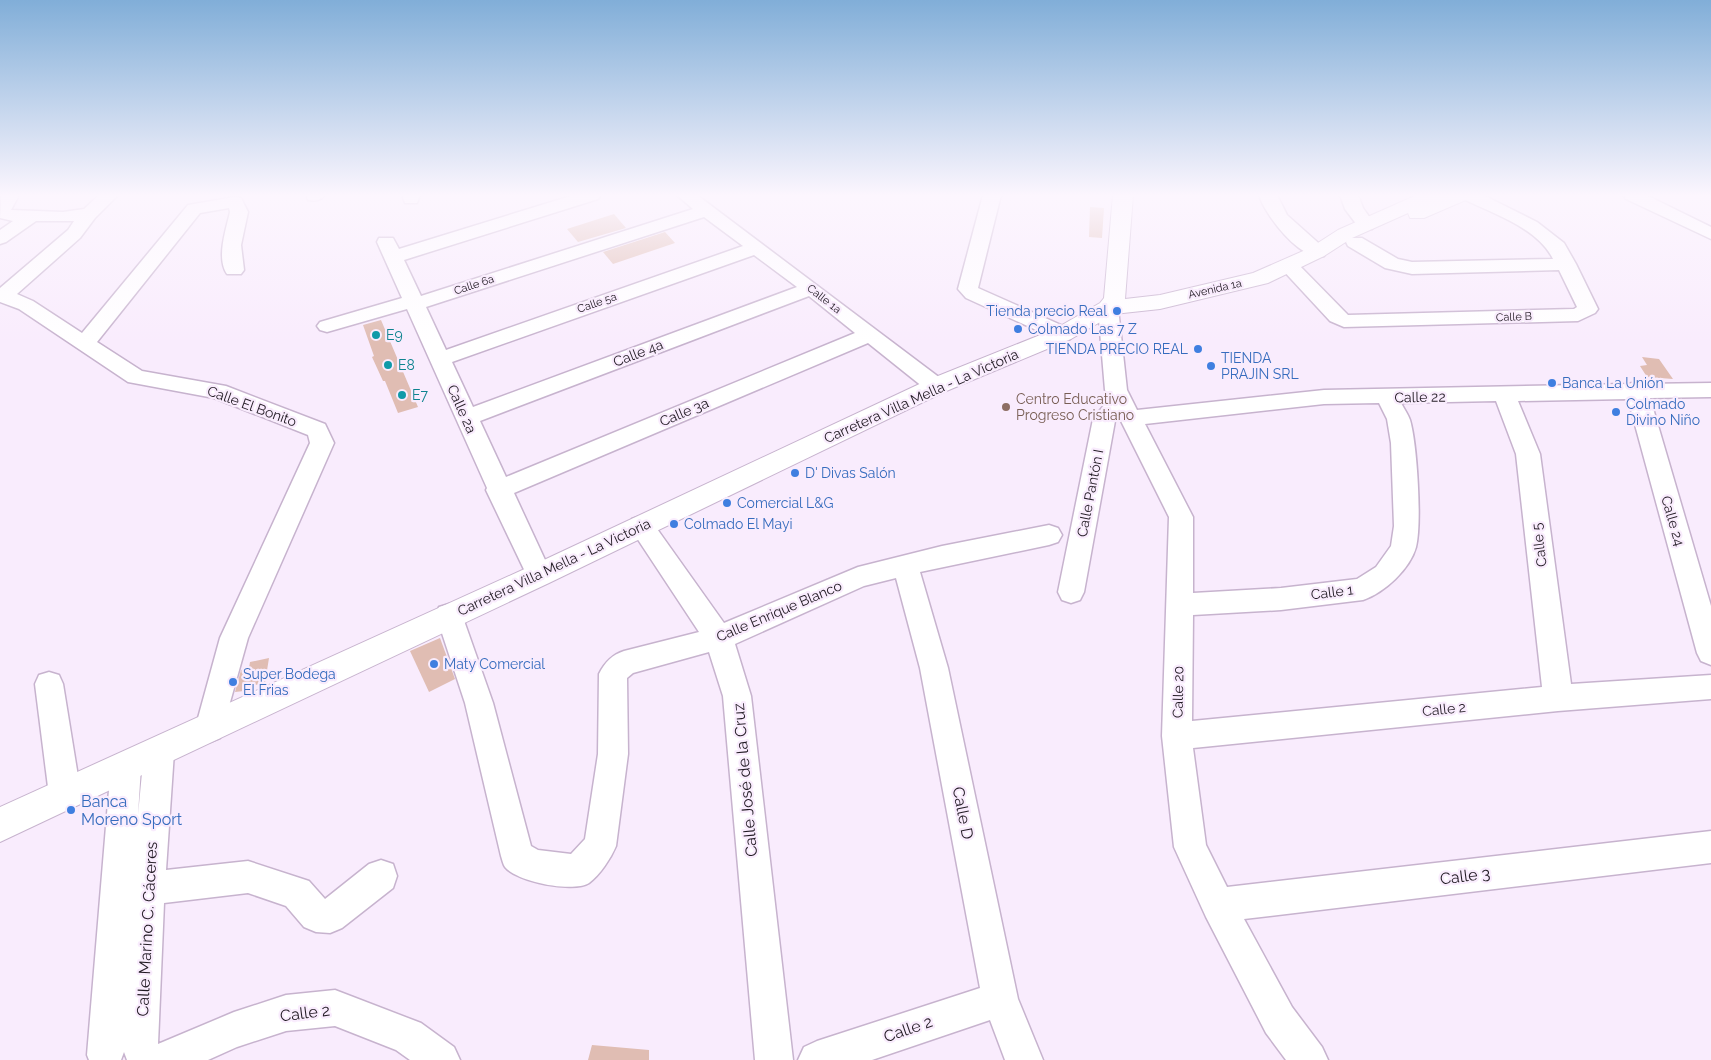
<svg xmlns="http://www.w3.org/2000/svg" width="1711" height="1060" viewBox="0 0 1711 1060" font-family="Raleway,sans-serif">
<rect width="100%" height="100%" fill="#f9ecfd"/>
<g fill="#e0bdb3">
<path d="M1090,207L1104,208L1102,238L1089,237Z"/>
<path d="M614,214L626,228L578,242L567,229Z"/>
<path d="M665,232L675,243L613,264L603,252Z"/>
<path d="M381,320L418,407L398,413L385,381H383L372,357L374,356L363,325Z"/>
<path d="M1642,357L1659,359L1673,379L1647,377L1640,366L1647,365Z"/>
<path d="M440,638L455,679L429,692L410,651Z"/>
<path d="M269,658L265,683L245,687L244,691L235,692L241,670L249,668L250,662Z"/>
<path d="M592,1045L649,1050V1060H588Z"/>
</g>
<g fill="none" stroke-linecap="round" stroke-linejoin="round">
<g stroke="#c7b3ce" stroke-width="3">
<g id="minor">
<path d="M1,195H19L11,210L63,212L84,209L99,195H118L95,218L80,238L17,294L33,301L82,333L188,205L235,197L241,198L248,212L241,245L244,270L241,274H227C216,258 226,230 230,212L229,208L200,213L97,342L142,371L226,386L325,424L334,443L248,638L220,738L210,742L200,738L195,729L220,638L310,443L308,435L214,398L128,382L19,309L0,302V288L68,230L74,221H36L6,242L0,244V230L13,221L0,218Z"/>
<path d="M306,195H325C320,201 315,201 308,200Z"/>
<path d="M402,195H420L417,203H405Z"/>
<path d="M574,195H601L598,199L404,260L421,296L693,209L677,195H697L944,381L947,386L944,391L936,393L928,391L868,343L514,493L552,575L548,582L539,585L530,582L486,490L487,488L407,309L327,332L320,330L317,326L320,322L402,298L377,242L379,238H393L399,249ZM704,217L743,246L446,350L426,307ZM754,255L797,287L473,407L452,362ZM809,296L855,333L506,477L480,421Z"/>
<path d="M983,195H1001L978,288L1070,329L1073,334L1070,339L1063,340L1056,339L966,298L958,289Z"/>
<path d="M1259,195H1277L1287,215L1324,248L1326,252L1324,256C1301,262 1265,215 1259,195Z"/>
<path d="M1340,195H1358L1363,208L1375,225L1372,229H1360L1345,209Z"/>
<path d="M1460,195H1483L1537,222L1564,243L1576,264L1598,309L1595,313L1578,321L1344,327L1330,321L1279,266L1282,262H1296L1348,315L1574,309L1577,307L1559,270L1412,274L1385,268L1348,246L1346,242L1348,238H1362L1398,259L1412,262L1553,259C1538,228 1492,213 1463,199Z"/>
<path d="M1623,195H1646L1711,227V239L1626,199Z"/>
<path d="M1108,302L1115,304L1118,308L1127,390L1137,410L1324,390L1628,384L1636,382L1644,384L1711,383V397L1650,398L1711,606V665L1701,661L1697,653L1628,399L1518,401L1540,454L1571,684L1711,675V699L1558,711L1193,748L1206,845L1227,887L1711,831V863L1244,919L1292,1007L1322,1047L1328,1060H1286L1266,1033L1206,917L1174,847L1162,736L1169,517L1119,417L1115,421L1084,592L1080,600L1071,603L1062,600L1058,592L1093,419L1109,399L1105,390L1098,308L1101,304ZM1496,401L1516,454L1542,687L1192,721L1193,615L1281,610L1363,600C1384,593 1410,569 1416,547C1422,523 1417,444 1410,420C1408,414 1404,409 1401,403ZM1379,403L1387,419L1391,443L1394,526L1391,546L1376,567L1357,579L1281,588L1193,593V517L1145,424L1324,404Z"/>
<path d="M641,516L650,519L724,623L858,567L942,546L1049,525L1058,528L1062,535L1058,542L1049,545L920,572L948,668L1018,999L1043,1060H1005L990,1020L872,1060H798L804,1047L817,1041L980,988L920,668L896,578L864,586L735,644L751,696L793,1060H755L723,696L709,652L633,673L627,678L628,754L616,846C611,858 600,875 589,883C573,893 517,882 505,867C503,864 502,859 501,856L465,703L436,615L439,607L449,604L459,607L462,615L493,703L531,846L538,850L571,854L585,839L598,754L599,674C605,662 612,655 624,651L699,632L629,526L632,519Z"/>
<path d="M49,672L59,675L63,684L81,795L76,805L65,810L54,805L49,795L35,684L39,675Z"/>
<path d="M159,738L170,742L174,752L166,870L248,861L309,881L325,899L369,864L381,860L393,864L397,876L393,888L342,928L330,933L316,932L304,927L286,906L248,893L164,903L158,1044L234,1012L286,995L335,990L421,1023L454,1047L460,1060H410L396,1050L335,1026L286,1031L237,1047L208,1060H127L124,1052L121,1060H89L87,1055L111,766L115,756L126,752L137,756L141,766L138,815L144,752L148,742Z"/>
</g>
</g>
<g stroke="#c7b3ce" stroke-width="2">
<path id="major" d="M1113,195H1133L1125,299L1160,295L1253,273L1310,248L1338,230L1417,195H1471L1468,199L1424,218H1410L1408,213L1352,238L1324,256L1268,283L1160,309L1114,314L1071,339L944,392L549,583L0,842V807L529,567L928,380L1055,329L1100,303L1104,298Z"/>
</g>
<use href="#minor" fill="#fff" fill-rule="evenodd"/>
<use href="#major" fill="#fff" fill-rule="evenodd"/>
</g>
<linearGradient id="sky" x2="0" y2="1"><stop stop-color="#81aed8"/><stop offset="0.57" stop-color="#fcf6fe"/><stop offset="1" stop-color="#fcf6fe" stop-opacity="0"/></linearGradient>
<rect width="1711" height="343" fill="url(#sky)"/>
<g fill="#3f7fe0" stroke="#f9ecfd" stroke-width="2">
<circle cx="1117" cy="311" r="5"/>
<circle cx="1018" cy="329" r="5"/>
<circle cx="1198" cy="349" r="5"/>
<circle cx="1211" cy="366" r="5"/>
<circle cx="1552" cy="383" r="5"/>
<circle cx="1616" cy="412" r="5"/>
<circle cx="795" cy="473" r="5"/>
<circle cx="727" cy="503" r="5"/>
<circle cx="674" cy="524" r="5"/>
<circle cx="434" cy="664" r="5"/>
<circle cx="233" cy="682" r="5"/>
<circle cx="71" cy="810" r="5"/>
</g>
<g fill="#0f9aa8" stroke="#f9ecfd" stroke-width="2">
<circle cx="376" cy="335" r="5"/>
<circle cx="388" cy="365" r="5"/>
<circle cx="402" cy="395" r="5"/>
</g>
<circle fill="#8d6e63" stroke="#f9ecfd" stroke-width="2" cx="1006" cy="407" r="5"/>
<g text-anchor="middle" dominant-baseline="central" stroke-width="4.5" stroke-linejoin="round" paint-order="stroke">
<g font-size="11" fill="#211a23" stroke="#f9ecfd">
<text transform="translate(474 285) rotate(-18)">Calle 6a</text>
<text transform="translate(1215 289) rotate(-13)">Avenida 1a</text>
<text transform="translate(824 299) rotate(38)">Calle 1a</text>
<text transform="translate(597 303) rotate(-19)">Calle 5a</text>
<text transform="translate(1514 317) rotate(-2)">Calle B</text>
</g>
<g font-size="14" fill="#366cbe" stroke="#f9ecfd" text-anchor="start">
<text x="1107" y="311" text-anchor="end">Tienda precio Real</text>
<text x="1028" y="329">Colmado Las 7 Z</text>
<text x="1188" y="349" text-anchor="end">TIENDA PRECIO REAL</text>
<text x="1221" y="358">TIENDA<tspan x="1221" dy="16">PRAJIN SRL</tspan></text>
<text x="1562" y="383">Banca La Unión</text>
<text x="1626" y="404">Colmado<tspan x="1626" dy="16">Divino Niño</tspan></text>
<text x="805" y="473">D' Divas Salón</text>
<text x="737" y="503">Comercial L&amp;G</text>
<text x="684" y="524">Colmado El Mayi</text>
<text x="444" y="664">Maty Comercial</text>
<text x="243" y="674">Super Bodega<tspan x="243" dy="16">El Frias</tspan></text>
</g>
<g font-size="14" fill="#0d838f" stroke="#f9ecfd" text-anchor="start">
<text x="386" y="335">E9</text>
<text x="398" y="365">E8</text>
<text x="412" y="395">E7</text>
</g>
<g font-size="14" fill="#211a23" stroke="#f9ecfd">
<text transform="translate(638 353) rotate(-21)">Calle 4a</text>
<text transform="translate(921 396) rotate(-24)">Carretera Villa Mella - La Victoria</text>
<text transform="translate(1420 397) rotate(-1)">Calle 22</text>
<text transform="translate(252 406) rotate(20)">Calle El Bonito</text>
<text transform="translate(462 409) rotate(66)">Calle 2a</text>
<text transform="translate(684 412) rotate(-23)">Calle 3a</text>
<text transform="translate(1090 493) rotate(-79)">Calle Pantón I</text>
<text transform="translate(1673 521) rotate(74)">Calle 24</text>
<text transform="translate(1539 545) rotate(-97)">Calle 5</text>
<text transform="translate(554 567) rotate(-25)">Carretera Villa Mella - La Victoria</text>
<text transform="translate(1332 592) rotate(-7)">Calle 1</text>
<text transform="translate(779 611) rotate(-23)">Calle Enrique Blanco</text>
<text transform="translate(1178 692) rotate(-89)">Calle 20</text>
<text transform="translate(1444 709) rotate(-6)">Calle 2</text>
</g>
<g font-size="14" fill="#785e54" stroke="#f9ecfd" text-anchor="start">
<text x="1016" y="399">Centro Educativo<tspan x="1016" dy="16">Progreso Cristiano</tspan></text>
</g>
<g font-size="16" fill="#211a23" stroke="#f9ecfd">
<text transform="translate(745 780) rotate(-95)">Calle José de la Cruz</text>
<text transform="translate(963 813) rotate(79)">Calle D</text>
<text transform="translate(1465 876) rotate(-7)">Calle 3</text>
<text transform="translate(147 929) rotate(-87)">Calle Marino C. Cáceres</text>
<text transform="translate(305 1013) rotate(-7)">Calle 2</text>
<text transform="translate(908 1029) rotate(-19)">Calle 2</text>
</g>
<g font-size="16" fill="#366cbe" stroke="#f9ecfd" text-anchor="start">
<text x="81" y="801">Banca<tspan x="81" dy="18">Moreno Sport</tspan></text>
</g>
</g>
</svg>
